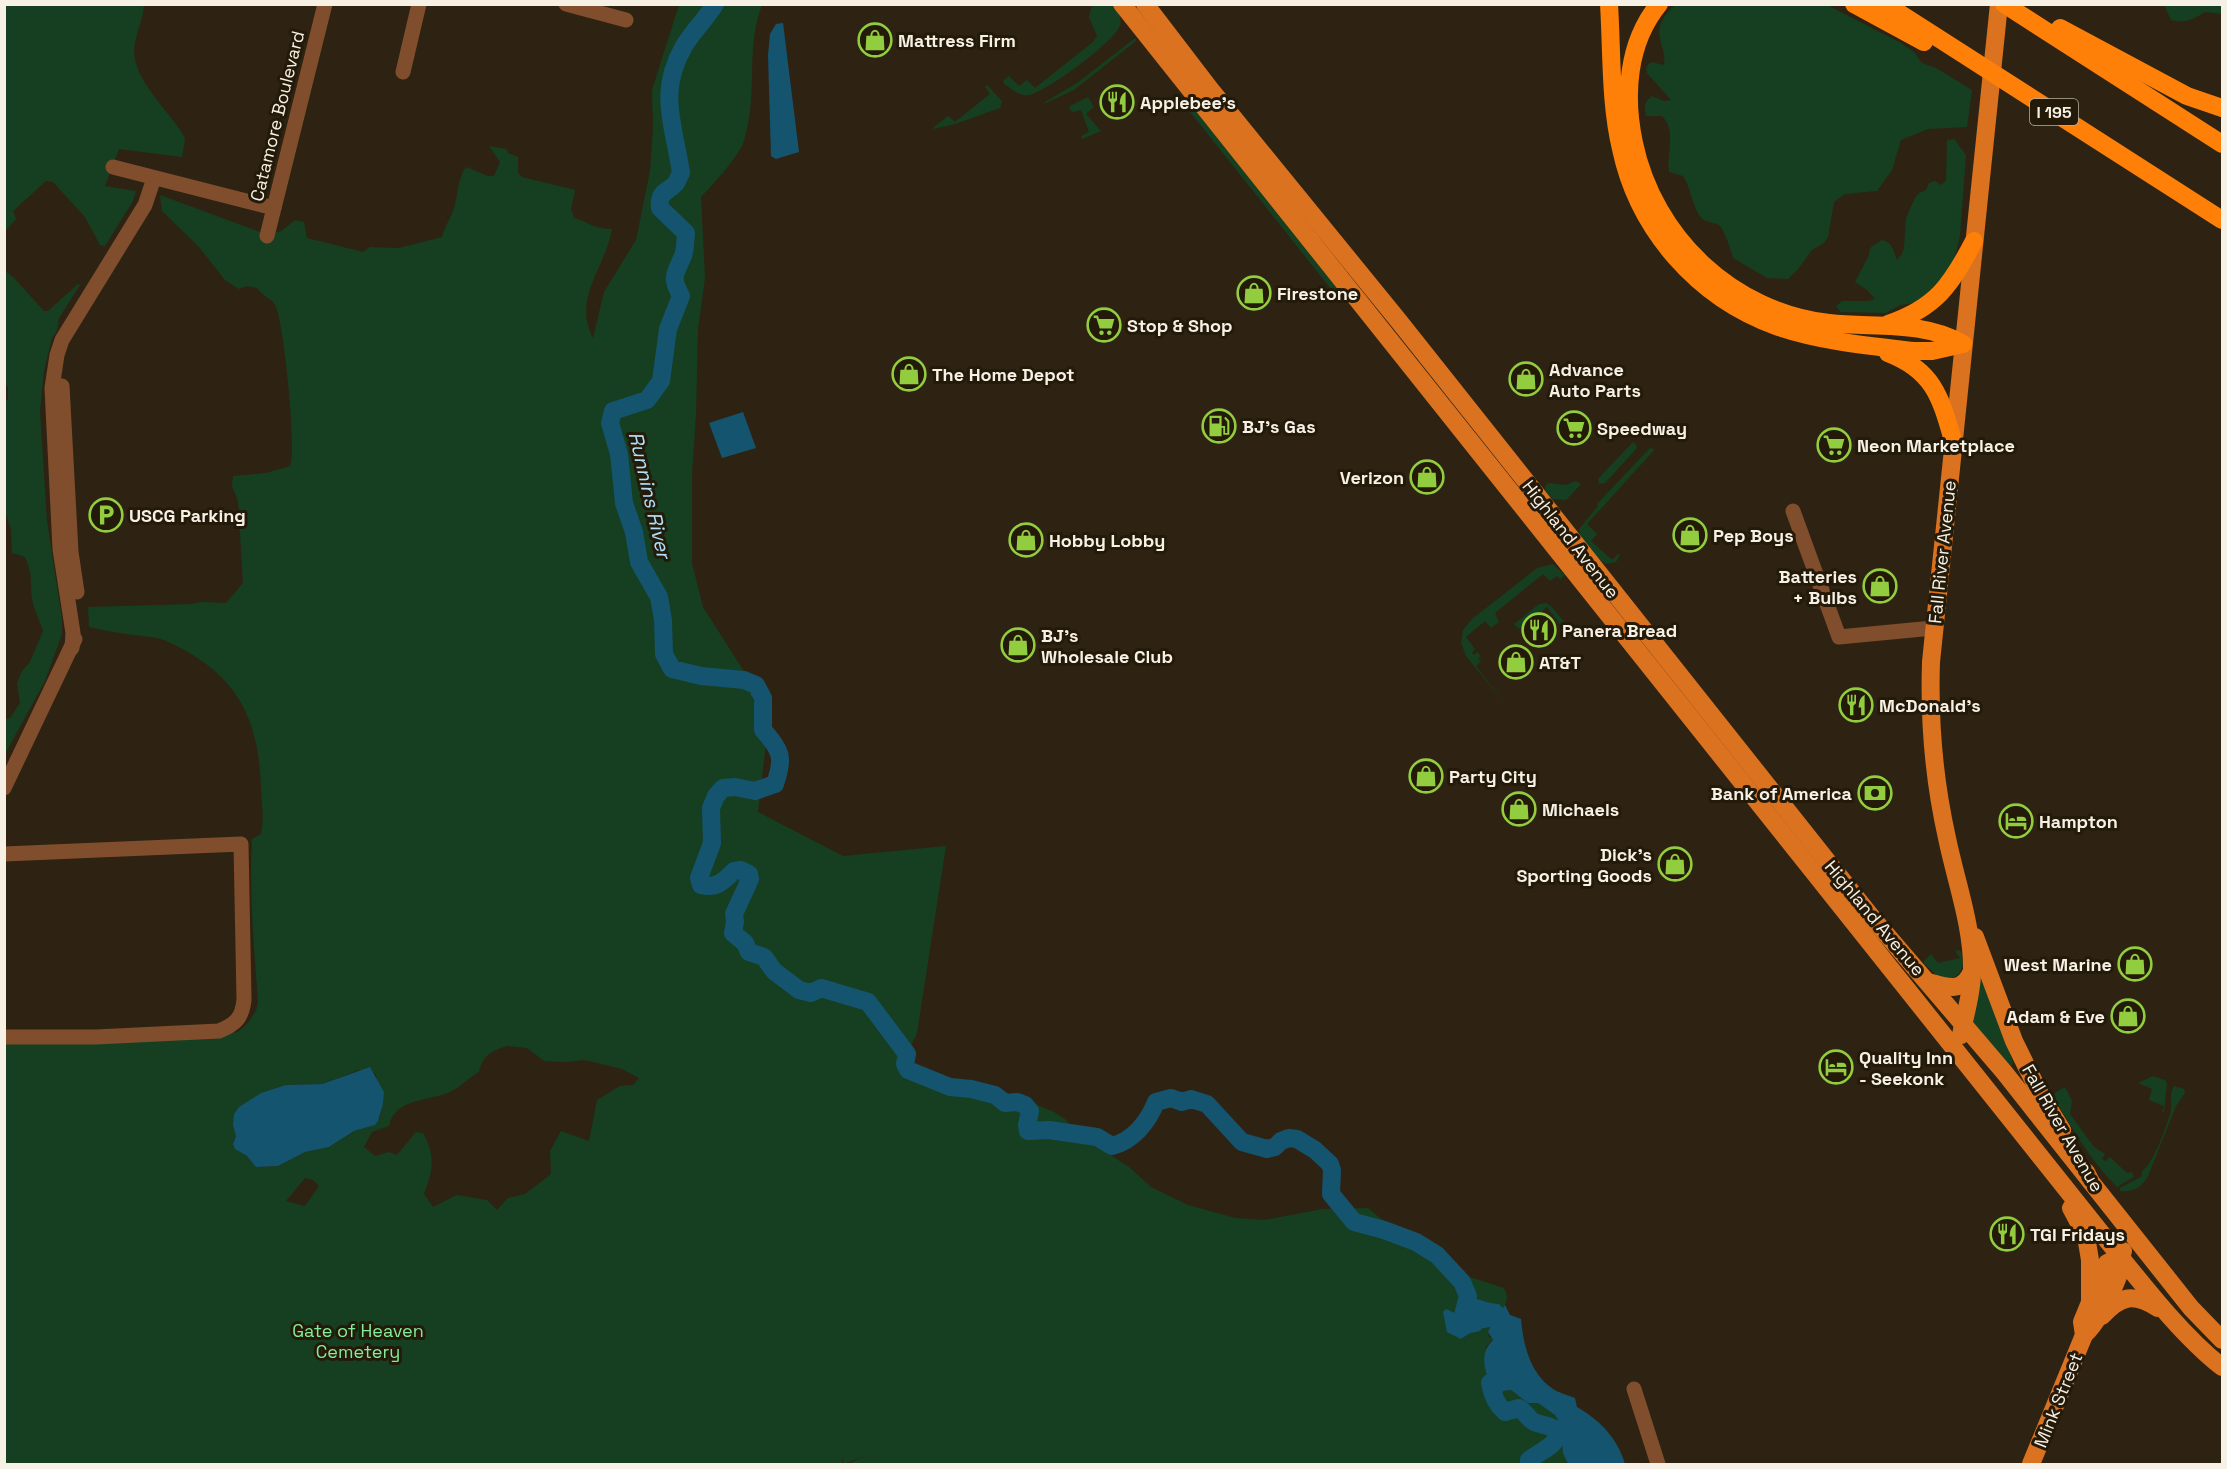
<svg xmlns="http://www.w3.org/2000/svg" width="2227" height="1469" viewBox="0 0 2227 1469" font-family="'Space Grotesk',sans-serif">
<rect width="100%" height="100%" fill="#2e2312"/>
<g fill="#153f20" fill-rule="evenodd">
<path d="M1676,4L1827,5L1901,43L1914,52L1922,63L1936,68L1972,90L1967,127L1928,129L1901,140L1892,170L1877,191L1845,194L1834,202L1828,237L1824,243L1812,250L1798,269L1788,279L1767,278L1733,258C1732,252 1723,227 1719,225C1711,221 1704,223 1699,215C1691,202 1691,188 1683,176L1669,172C1666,153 1677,131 1662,116H1646C1644,107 1644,102 1652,96L1664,101L1671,100L1647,73L1646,67L1651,62L1664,65C1667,49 1653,35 1663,19C1666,13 1672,9 1676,4Z"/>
<path d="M5,5H144C143,20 135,35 134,50C134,82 170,111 185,138L182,157L119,149L105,186L136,191L133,201L105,246L100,245L85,217L53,182L46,181L13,211L16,219L5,231Z"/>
<path d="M679,5H762C747,43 756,84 748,124C746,131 745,140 742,146C731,165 716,181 701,197L705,278L698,329L696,414L692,473V563L703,607L745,673L766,743L758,812L843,856L946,846L917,1033L904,1060L921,1070L936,1086L951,1095L1011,1096L1023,1099L1054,1112L1065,1119L1080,1135L1129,1167L1151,1187L1188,1205L1235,1218L1264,1220L1323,1209L1368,1208L1380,1218L1394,1226L1442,1268L1504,1288C1508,1295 1508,1301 1503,1308L1499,1304H1489L1482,1300L1468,1303L1461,1313L1457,1315L1446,1310L1461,1339L1475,1330L1490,1327L1488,1332L1489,1337L1493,1339L1486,1347L1491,1388L1486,1394L1490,1402L1496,1406L1501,1401L1503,1391L1511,1390L1523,1399L1538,1403L1555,1415L1560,1424L1563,1453L1568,1464H848L868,1455L844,1464L842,1457V1464H5L4,1044L192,1037L238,1032L248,1023L256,1011L258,1002C254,947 249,894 252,839L261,834C264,819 262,804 261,789C259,715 235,672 166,641C154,636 139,636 126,634C114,632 101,630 89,627L88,607L192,604L201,602L226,603L243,583L238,501L232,486L233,476L266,473L290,466C297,451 284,325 276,307C273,299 262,296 257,288L246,286L239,289L225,280L199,247L162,211L160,195L263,233L280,232L295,220L304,222L307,238L363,252L370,247L399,248L442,237C445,225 452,216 455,205C458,192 458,178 466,167L488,176H494L500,162L489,146L507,149L508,153L518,157V173L522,177L575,190L571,209L574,218C589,222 593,229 612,229C605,269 572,298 593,338L604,292L636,240L650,171L653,127L652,90ZM507,1046L527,1048L544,1061L564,1062L585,1060L622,1069L639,1078L633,1085L620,1086L597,1100L589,1141L561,1131L550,1151L551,1174L525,1194L508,1198L497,1210L487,1200L457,1195L433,1207L424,1194C433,1169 436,1157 423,1133L416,1132L397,1155L389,1152L375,1156L364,1147L372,1132L389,1126C395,1097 430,1102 452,1091C462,1086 469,1077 479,1072C483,1055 491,1051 507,1046ZM359,1070L375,1073L379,1086L384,1092C383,1102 382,1117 375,1125L354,1131L329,1147L305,1152L278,1166L257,1167L247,1156L235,1149L233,1143L236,1136L286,1085L322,1084ZM305,1178L313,1180L319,1186L305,1206L286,1201Z"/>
<path d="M1092,5H1112C1118,11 1122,16 1120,25C1116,41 1046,92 1029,95C1020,97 1012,89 1004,84L1003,81L1009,76L1019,86L1027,80L1035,88L1093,42L1097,36L1089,17Z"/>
<path d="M2164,5H2222V14L2205,12C2193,19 2186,24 2171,20Z"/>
<path d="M1134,39H1136V41L1074,90L1044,104L1045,102L1077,83Z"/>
<path d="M987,85L1002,101L1000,108L955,124L934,129V127L948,116L955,122L990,94L985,87Z"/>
<path d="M1088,97L1094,107L1086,114L1101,131L1082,139L1081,136L1089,132L1081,110L1073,112L1070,110V106Z"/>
<path d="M1188,99L1344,295L1339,299L1183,103Z"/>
<path d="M1954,139L1966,155L1960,236L1955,257L1947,273L1928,297L1915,303L1900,305L1886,313L1841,312L1836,306L1842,301H1869L1875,299L1867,290L1855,282L1869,255L1870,248L1882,240C1893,243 1893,250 1897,260L1902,254L1904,247L1906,218L1915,198L1919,193L1926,190L1929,183L1935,181L1941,185L1946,181L1947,140Z"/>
<path d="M5,271L13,277L44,311H48L78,284L80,285L59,318L57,331L52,338L44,371L40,411L47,521L62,619V634L45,681L5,754V719L10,718L20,703L17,683L22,671L30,662L43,631C40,621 34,610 32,599C30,581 33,576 25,557L12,553L11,529L5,512L4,403L8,399V387L4,382Z"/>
<path d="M1633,442L1636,444L1637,448L1605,483L1599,484L1598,479Z"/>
<path d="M1650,448L1655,449L1587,524L1597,534L1591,541L1612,560L1618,554L1620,555L1616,562L1606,564C1596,558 1581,541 1579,529L1598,506L1597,504Z"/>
<path d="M1576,481L1581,484L1566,500L1553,499L1545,491V486L1548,483L1566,485Z"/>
<path d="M1553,564L1565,575L1560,579L1557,576L1550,581L1543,574L1495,613L1499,622L1491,628L1485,621L1466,637L1475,649L1472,653L1474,655L1477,652L1481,656L1478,659L1480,661L1483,659L1476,666L1507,706L1466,656L1461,643L1463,630L1472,619L1537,568Z"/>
<path d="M1546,603L1551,606L1573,632L1565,631L1547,607L1519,629L1514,624L1539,604Z"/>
<path d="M1959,950L1961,952C1964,964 1964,971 1953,978L1938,977L1924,963V961L1931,954L1938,963L1960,958L1955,951Z"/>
<path d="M1981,972L2013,1062L2012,1065H2010L1971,1022Z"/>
<path d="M2153,1076L2165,1080L2167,1083L2164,1112H2162L2164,1106L2149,1100L2152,1089L2138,1083Z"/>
<path d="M2174,1086L2184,1089L2185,1093L2176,1106L2148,1176C2141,1188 2134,1192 2120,1191V1188L2142,1176V1171C2153,1165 2168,1123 2171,1110C2172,1101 2169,1094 2174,1086Z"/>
<path d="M2065,1087L2072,1101L2070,1114L2094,1147L2105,1154L2102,1159L2106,1161L2110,1157L2127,1173L2132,1172L2134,1177L2117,1187C2091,1162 2072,1127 2053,1097L2056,1092Z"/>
</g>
<g fill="#15546e">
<path d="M783,23L799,152L776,159L771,156L768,55L770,34L776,24Z"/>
<path d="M743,412L756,448L722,458L709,423Z"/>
<path d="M370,1067L384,1092L383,1104L378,1121L375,1125L354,1131L329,1147L305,1152L278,1166L256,1167L247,1156L235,1149L233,1144L236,1136L233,1125L234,1114L239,1107L261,1093L286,1085L322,1084Z"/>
<path d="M1475,1299C1484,1300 1489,1304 1499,1304L1503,1308L1505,1305L1510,1315L1521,1319C1523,1344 1530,1374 1553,1389C1559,1393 1568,1395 1575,1398L1577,1407C1600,1420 1618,1439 1625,1464H1568L1563,1453L1560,1424L1555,1415L1538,1403H1528L1511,1390L1503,1391L1501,1401L1496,1406L1490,1402L1486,1394L1490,1388C1486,1369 1478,1355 1493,1340L1488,1332L1490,1327L1475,1330L1461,1339L1447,1332L1443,1312L1446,1309L1457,1314Z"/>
</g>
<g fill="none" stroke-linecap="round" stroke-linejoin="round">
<g stroke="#15546e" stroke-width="18">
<path d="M715,4C706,19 693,31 684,46C657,93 674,124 681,173C679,176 678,180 676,183C668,193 658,190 660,208L686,233C685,241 686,251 682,258C674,277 671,277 681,296L668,329L661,381L647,400L613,411L610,423L619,454L624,503L634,532L639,562L659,597L663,620L664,654L672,669L701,676L744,680L756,685L763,698V730C782,751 784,758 775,784L755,791L735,787L723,788L716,796L711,808L712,843L699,878L701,885C716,889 724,881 734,871L741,870L749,874L750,879L734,914L735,922L733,933L745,943L749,952L764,957L774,971L799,990L811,993L821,988L868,1002L907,1054L905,1064L908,1070L950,1087L971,1089L995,1095L1005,1103L1017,1102L1025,1105L1030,1111L1027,1125L1028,1131L1049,1130L1097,1137L1112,1146C1133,1141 1148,1122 1156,1102L1171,1098L1182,1102L1191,1099L1207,1104L1242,1142L1267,1149L1275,1147L1281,1141L1289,1138L1297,1139L1315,1150L1330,1164L1332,1170L1331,1194L1354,1222L1384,1230L1416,1242L1437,1255L1462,1282L1468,1296L1463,1315L1470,1324L1475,1323"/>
<path d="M1490,1383C1492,1395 1496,1404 1505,1412L1519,1408C1526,1412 1528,1419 1534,1422C1543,1426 1552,1425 1559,1432C1556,1447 1540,1451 1529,1460V1464"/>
</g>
<g stroke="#804e2d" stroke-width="15">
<path d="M566,4L626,20"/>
<path d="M403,72L419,4"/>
<path d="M113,167L274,208"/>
<path d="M267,236L325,4"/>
<path d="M62,386L71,552L77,592"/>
<path d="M1793,511L1839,637L1933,628"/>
<path d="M72,648L73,633L60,549L52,388L57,355L62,340L145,205L154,178"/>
<path d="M4,788L75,639"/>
<path d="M4,854L241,844L244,1000C242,1018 236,1024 219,1031L96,1037H4"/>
<path d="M1634,1389L1658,1464"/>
</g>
<g stroke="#da7220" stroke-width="18">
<path d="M1122,4L2106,1239C2140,1281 2180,1334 2222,1367"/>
<path d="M1145,4L1210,89L1398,320L1874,920L2004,1072L2091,1182"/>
<path d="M1975,937L2014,1041L2041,1096L2062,1130"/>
<path d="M1928,982C1947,987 1962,994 1972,971"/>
<path d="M1961,1035C1965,1014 1972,994 1972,972C1973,927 1956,882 1947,838C1934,780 1929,721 1931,662L1999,4"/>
<path d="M2086,1172L2091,1182L2191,1308L2222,1340"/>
<path d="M2071,1208L2086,1236L2090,1260V1301"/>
<path d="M2102,1316C2121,1295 2134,1293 2158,1308"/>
<path d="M2084,1335L2082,1322L2102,1273L2107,1263L2121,1257"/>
<path d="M2031,1464L2084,1335C2100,1320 2111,1295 2119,1274C2122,1267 2120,1259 2123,1251"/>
</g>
<g stroke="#fe8009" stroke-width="18">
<path d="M1609,4C1612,52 1610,103 1621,149C1638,230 1698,298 1776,326C1818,341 1870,346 1914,351H1932L1963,344"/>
<path d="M1659,4C1627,43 1624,96 1634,143C1654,238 1733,312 1829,323C1873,328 1924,320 1963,344"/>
<path d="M1854,4L1924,42"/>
<path d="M1885,4L2222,220"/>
<path d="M2004,4L2222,144"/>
<path d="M2060,28L2187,96L2222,108"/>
<path d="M1888,324C1936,308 1951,285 1974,241"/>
<path d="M1888,353C1935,371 1941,399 1954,444"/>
</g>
</g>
<defs>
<g id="shop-ring" transform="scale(1.725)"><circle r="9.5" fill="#241a09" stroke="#92cd3f" stroke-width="1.5"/><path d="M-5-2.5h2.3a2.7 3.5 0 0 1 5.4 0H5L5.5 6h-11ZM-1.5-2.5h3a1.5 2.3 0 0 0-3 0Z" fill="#92cd3f"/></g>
<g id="restaurant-ring" transform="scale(1.725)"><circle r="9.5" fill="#241a09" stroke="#92cd3f" stroke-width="1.5"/><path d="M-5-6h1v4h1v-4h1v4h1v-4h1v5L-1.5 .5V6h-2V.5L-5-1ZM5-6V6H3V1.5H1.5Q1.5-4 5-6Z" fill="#92cd3f"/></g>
<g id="supermarket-ring" transform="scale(1.725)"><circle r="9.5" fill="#241a09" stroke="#92cd3f" stroke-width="1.5"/><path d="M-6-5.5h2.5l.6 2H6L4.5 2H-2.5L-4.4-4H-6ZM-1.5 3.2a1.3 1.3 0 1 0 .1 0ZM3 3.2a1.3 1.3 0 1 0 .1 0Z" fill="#92cd3f"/></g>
<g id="fuel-ring" transform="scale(1.725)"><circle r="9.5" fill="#241a09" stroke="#92cd3f" stroke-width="1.5"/><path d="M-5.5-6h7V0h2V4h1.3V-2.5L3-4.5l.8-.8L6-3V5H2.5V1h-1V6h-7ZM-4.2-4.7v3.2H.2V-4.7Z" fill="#92cd3f"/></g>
<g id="parking-ring" transform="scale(1.725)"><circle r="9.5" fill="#241a09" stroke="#92cd3f" stroke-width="1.5"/><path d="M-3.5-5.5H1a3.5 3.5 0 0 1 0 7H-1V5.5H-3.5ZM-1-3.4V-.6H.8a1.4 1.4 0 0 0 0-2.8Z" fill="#92cd3f"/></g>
<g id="bank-ring" transform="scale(1.725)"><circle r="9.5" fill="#241a09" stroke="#92cd3f" stroke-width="1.5"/><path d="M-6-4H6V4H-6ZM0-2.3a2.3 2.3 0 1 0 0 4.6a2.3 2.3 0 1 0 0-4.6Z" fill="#92cd3f"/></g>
<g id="hotel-ring" transform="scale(1.725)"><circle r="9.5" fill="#241a09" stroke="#92cd3f" stroke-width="1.5"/><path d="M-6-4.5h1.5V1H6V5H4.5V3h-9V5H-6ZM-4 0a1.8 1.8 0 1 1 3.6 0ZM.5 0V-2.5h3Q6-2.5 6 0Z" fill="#92cd3f"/></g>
</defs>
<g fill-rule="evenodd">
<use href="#shop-ring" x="875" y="40"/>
<use href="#restaurant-ring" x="1117" y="102"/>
<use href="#shop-ring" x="1254" y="293"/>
<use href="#supermarket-ring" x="1104" y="325"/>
<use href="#shop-ring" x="909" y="374"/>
<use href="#shop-ring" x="1526" y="379"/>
<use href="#fuel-ring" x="1219" y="426"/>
<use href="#supermarket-ring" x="1574" y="428"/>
<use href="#supermarket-ring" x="1834" y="445"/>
<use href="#shop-ring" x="1427" y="477"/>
<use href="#parking-ring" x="106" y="515"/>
<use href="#shop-ring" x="1690" y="535"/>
<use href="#shop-ring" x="1026" y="540"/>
<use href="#shop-ring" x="1880" y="586"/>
<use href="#restaurant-ring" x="1539" y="630"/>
<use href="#shop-ring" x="1018" y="645"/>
<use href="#shop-ring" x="1516" y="662"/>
<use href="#restaurant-ring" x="1856" y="705"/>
<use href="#shop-ring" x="1426" y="776"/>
<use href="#bank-ring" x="1875" y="793"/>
<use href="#shop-ring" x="1519" y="809"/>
<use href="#hotel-ring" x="2016" y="821"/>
<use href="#shop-ring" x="1675" y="864"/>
<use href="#shop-ring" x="2135" y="964"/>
<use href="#shop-ring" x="2128" y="1016"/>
<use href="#hotel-ring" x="1836" y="1067"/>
<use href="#restaurant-ring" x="2007" y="1234"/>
</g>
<g text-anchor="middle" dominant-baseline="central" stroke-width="6" stroke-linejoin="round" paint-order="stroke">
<rect fill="#241a09" stroke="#b8b0a3" stroke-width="1.5" x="2030" y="99" width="48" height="26" rx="4.5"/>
<g font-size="16" font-weight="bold" fill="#f7f0e5">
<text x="2054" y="112">I 195</text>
</g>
<g font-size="18" font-weight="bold" fill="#f7f0e5" stroke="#241a09" text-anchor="start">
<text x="898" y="40">Mattress Firm</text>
<text x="1140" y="102">Applebee's</text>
<text x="1277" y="293">Firestone</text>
<text x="1127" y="325">Stop &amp; Shop</text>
<text x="1549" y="369">Advance<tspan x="1549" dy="21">Auto Parts</tspan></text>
<text x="932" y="374">The Home Depot</text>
<text x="1242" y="426">BJ's Gas</text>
<text x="1597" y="428">Speedway</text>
<text x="1857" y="445">Neon Marketplace</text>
<text x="1404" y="477" text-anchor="end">Verizon</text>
<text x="129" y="515">USCG Parking</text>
<text x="1713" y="535">Pep Boys</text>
<text x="1049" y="540">Hobby Lobby</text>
<text x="1857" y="576" text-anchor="end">Batteries<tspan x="1857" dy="21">+ Bulbs</tspan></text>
<text x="1562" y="630">Panera Bread</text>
<text x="1041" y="635">BJ's<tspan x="1041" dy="21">Wholesale Club</tspan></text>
<text x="1539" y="662">AT&amp;T</text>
<text x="1879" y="705">McDonald's</text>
<text x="1449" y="776">Party City</text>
<text x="1852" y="793" text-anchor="end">Bank of America</text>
<text x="1542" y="809">Michaels</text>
<text x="2039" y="821">Hampton</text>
<text x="1652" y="854" text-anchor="end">Dick's<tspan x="1652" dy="21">Sporting Goods</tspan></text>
<text x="2112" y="964" text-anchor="end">West Marine</text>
<text x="2105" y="1016" text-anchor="end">Adam &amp; Eve</text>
<text x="1859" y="1057">Quality Inn<tspan x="1859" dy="21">- Seekonk</tspan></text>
<text x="2030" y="1234">TGI Fridays</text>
</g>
<g font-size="18" fill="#f7f0e5" stroke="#241a09">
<text transform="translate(277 116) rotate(-76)">Catamore Boulevard</text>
<text transform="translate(1571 539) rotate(52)">Highland Avenue</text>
<text transform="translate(1942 552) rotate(-84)">Fall River Avenue</text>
<text transform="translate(1875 918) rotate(50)">Highland Avenue</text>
<text transform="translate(2063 1128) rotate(60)">Fall River Avenue</text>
<text transform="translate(2058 1400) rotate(-68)">Mink Street</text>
</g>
<g font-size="18" fill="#82ed99" stroke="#241a09">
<text x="358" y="1330">Gate of Heaven<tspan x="358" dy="21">Cemetery</tspan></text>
</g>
<g font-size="20" font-style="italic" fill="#aee0f9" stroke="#241a09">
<text transform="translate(650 495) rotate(77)">Runnins River</text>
</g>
</g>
<rect width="2227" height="1469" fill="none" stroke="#f7f0e5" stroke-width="12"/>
</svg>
